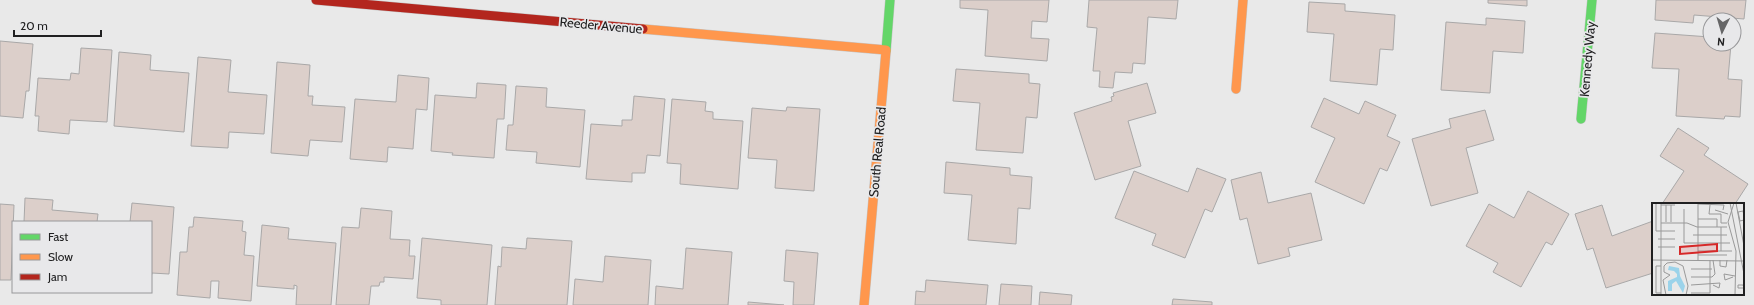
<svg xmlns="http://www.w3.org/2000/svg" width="1754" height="305" viewBox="0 0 1754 305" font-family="Cabin,sans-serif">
<rect width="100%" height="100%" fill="#e9e9e9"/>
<g fill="#dccfca" stroke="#a9a8a8">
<path d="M960,0H1049L1047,22L1032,21L1031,38L1049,39L1047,61L985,56L988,10L960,8Z"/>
<path d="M1089,0H1178L1176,19L1148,17L1145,64L1133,63L1132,73L1115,72L1113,88L1099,87L1100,71H1093L1097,28L1087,27Z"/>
<path d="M1488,0H1527V6L1488,3Z"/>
<path d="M1656,0H1746L1744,19L1694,15L1693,23L1655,20Z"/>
<path d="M1309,2L1345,4V11L1395,15L1393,50L1380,49L1377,85L1330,81L1334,34L1307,32Z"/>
<path d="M1486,18L1525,21L1523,53L1493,51L1490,93L1441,90L1446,22L1486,25Z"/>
<path d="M1655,33L1710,37V44H1731L1728,79L1742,80L1740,117L1725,116L1724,119L1676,116L1679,69L1652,68Z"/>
<path d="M0,41L33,44L29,91H26L23,118L0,116Z"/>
<path d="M81,48L112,50L107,122L70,120L69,134L38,131L39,116H35L38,78L70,80L71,73L79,74Z"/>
<path d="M119,52L151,55L150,70L189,73L184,132L114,126Z"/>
<path d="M198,57L231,60L228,92L267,95L264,134L229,132L228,148L191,146Z"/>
<path d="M277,62L310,65L308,96H313L312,105L345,107L342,142L310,140L308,156L271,153Z"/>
<path d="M956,69L1029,74V83L1040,84L1037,118L1026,117L1023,153L976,150L980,103L953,101Z"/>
<path d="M398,75L429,78L427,110L416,109L413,149L388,147L387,162L350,159L355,99L396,102Z"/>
<path d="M477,83L506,85L504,119H497L494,158L452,155L453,153L431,151L435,95L476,98Z"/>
<path d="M1147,83L1156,113L1128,121L1141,166L1095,180L1074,113L1112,101L1111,97L1114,96L1113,93Z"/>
<path d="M516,86L547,88L546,107L585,110L580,167L536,163L537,152L506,150L508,125H513Z"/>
<path d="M634,96L665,99L660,156L647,155L645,173H632V182L586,179L591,124L622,126V120H632Z"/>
<path d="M1324,98L1359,114L1365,101L1396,115L1387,136L1400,142L1387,171L1380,168L1364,204L1315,182L1335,138L1311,127Z"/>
<path d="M672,99L706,102L705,111L713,112V119L743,121L738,189L680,184L681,164L667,163Z"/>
<path d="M787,107L820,109L814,191L775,188L777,160L748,158L752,108L786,111Z"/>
<path d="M1485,110L1494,140L1466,148L1478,193L1431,206L1412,139L1451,128L1449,119Z"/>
<path d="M1678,128L1709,148L1704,155L1748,184L1735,204H1662L1684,171L1660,156Z"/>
<path d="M946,162L1010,168V175L1032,177L1030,209L1018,208L1016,244L968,240L972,195L944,193Z"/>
<path d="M1197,168L1226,179L1212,212L1205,209L1185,258L1152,245L1156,234L1115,218L1134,171L1188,192Z"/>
<path d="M1261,172L1268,203L1311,193L1322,240L1288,248L1290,256L1258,264L1247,218L1240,220L1231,180Z"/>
<path d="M1528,191L1569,214L1552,245L1546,242L1521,287L1493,272L1498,263L1466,246L1489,204L1514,218Z"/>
<path d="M25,198L53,200L52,210L98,214L97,222H24Z"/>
<path d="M132,203L174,207L169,274L152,273L151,278V222H130Z"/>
<path d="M0,204L14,205L11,280H0Z"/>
<path d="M1602,205L1612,236L1653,221V273L1606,288L1593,248L1587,250L1575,214Z"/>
<path d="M361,208L392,211L390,239L410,240L409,256H415L413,279L384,277V282H380L379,286H371L369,305H336L342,227L359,228Z"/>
<path d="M194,217L243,221L242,231L246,232L244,255L254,256L251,301L218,298L219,281H211L210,298L177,295L180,252H187L189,227H193Z"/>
<path d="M262,225L289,228L288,239L336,243L331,305H296L297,286L294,285V289L257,286Z"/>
<path d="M422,238L492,245L487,305H441V300L417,298Z"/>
<path d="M527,238L572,241L567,305H495L498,266L501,267L502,247L526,249Z"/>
<path d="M686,248L732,252L728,305H655L656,286L683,289Z"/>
<path d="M786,250L818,253L814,305H793L794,282L784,281Z"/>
<path d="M605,256L651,260L648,305H573L575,279L603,282Z"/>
<path d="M926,280L988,285L986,305H915L916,291L925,292Z"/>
<path d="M1001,284L1032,286L1031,305H999Z"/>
<path d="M1040,292L1072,295L1071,305H1039Z"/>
<path d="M1173,299L1212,302V305H1172Z"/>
<path d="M748,302L784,305H748Z"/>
</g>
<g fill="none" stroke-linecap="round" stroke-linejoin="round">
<g stroke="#c5c5c5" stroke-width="10">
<g id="fast">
<path d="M886,51L890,0"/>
<path d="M1581,119L1592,0"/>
</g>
</g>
<g stroke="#c5c5c5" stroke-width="10">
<g id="slow">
<path d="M643,29L886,50"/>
<path d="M1236,89L1243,0"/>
<path d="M864,305L886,51"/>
</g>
</g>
<g stroke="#c5c5c5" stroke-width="10">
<path id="jam" d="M316,0L643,29"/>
</g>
<use href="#fast" stroke="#63d668" stroke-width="9"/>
<use href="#slow" stroke="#ff974d" stroke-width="9"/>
<use href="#jam" stroke="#b3261e" stroke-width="9"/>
</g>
<g text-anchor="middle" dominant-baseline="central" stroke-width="3.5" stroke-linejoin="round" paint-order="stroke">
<g font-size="13" fill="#202021" stroke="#e8e8ea">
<text transform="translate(601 25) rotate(5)">Reeder Avenue</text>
<text transform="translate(1587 59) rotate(-85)">Kennedy Way</text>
<text transform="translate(877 152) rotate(-85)">South Real Road</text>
</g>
</g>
<g transform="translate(1652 203)">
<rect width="92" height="92" fill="#e9e9e9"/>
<path d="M17,63L27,65L28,73L33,83L31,90L24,78L20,81V88H16V78L25,74V71L22,68L16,67Z" fill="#9bd3ea"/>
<path fill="none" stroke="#999" stroke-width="1" d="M0,0V28M9,0V92M46,0V57M78,0L92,71M82,0L76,19L84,48L83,92M84,0L92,43M46,1L72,2L71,7M9,2H23M14,2V19M19,2V19M58,2L57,11H69V20H75M32,6V40H78M63,7L76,11M92,13L91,8L86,9L88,18L92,17M46,16H65V24M9,20H35L45,24H75M69,24V48M4,28V0M4,28H23M41,32H75M6,36H23M6,44H23M46,48H80M46,52H75M0,57L92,58M68,57V63L74,64L75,57M39,66H60M39,74H60L63,71L61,57M81,74L73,77L72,71L83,73M39,82L68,80L67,85L61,82M92,85L91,82H86V85H92M9,90H4V63H9M39,90H58V57M14,92L11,77L18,72L12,69V63L15,60L23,59L31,63L36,83L34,92"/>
<path fill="#d62828" fill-opacity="0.15" stroke="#d62828" stroke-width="2" d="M65,41V48L28,51V44Z"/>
<rect width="92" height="92" fill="none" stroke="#202021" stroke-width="2"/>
</g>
<rect x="12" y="221" width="140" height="72" fill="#e8e8ea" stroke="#98989a"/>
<rect x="20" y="234" width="20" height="6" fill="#63d668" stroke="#98989a"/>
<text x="48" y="241" font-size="12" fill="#202021">Fast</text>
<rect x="20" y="254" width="20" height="6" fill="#ff974d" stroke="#98989a"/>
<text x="48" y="261" font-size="12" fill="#202021">Slow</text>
<rect x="20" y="274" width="20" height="6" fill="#b3261e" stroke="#98989a"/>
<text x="48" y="281" font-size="12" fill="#202021">Jam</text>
<g transform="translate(1722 32) rotate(185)"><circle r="19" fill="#e8e8ea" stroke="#98989a"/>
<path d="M0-3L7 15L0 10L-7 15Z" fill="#666667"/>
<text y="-6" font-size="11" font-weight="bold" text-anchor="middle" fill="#202021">N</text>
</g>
<path d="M14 30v6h87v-6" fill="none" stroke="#202021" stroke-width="2"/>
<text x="20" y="30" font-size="12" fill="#202021" stroke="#e8e8ea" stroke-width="3" paint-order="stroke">20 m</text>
</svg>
